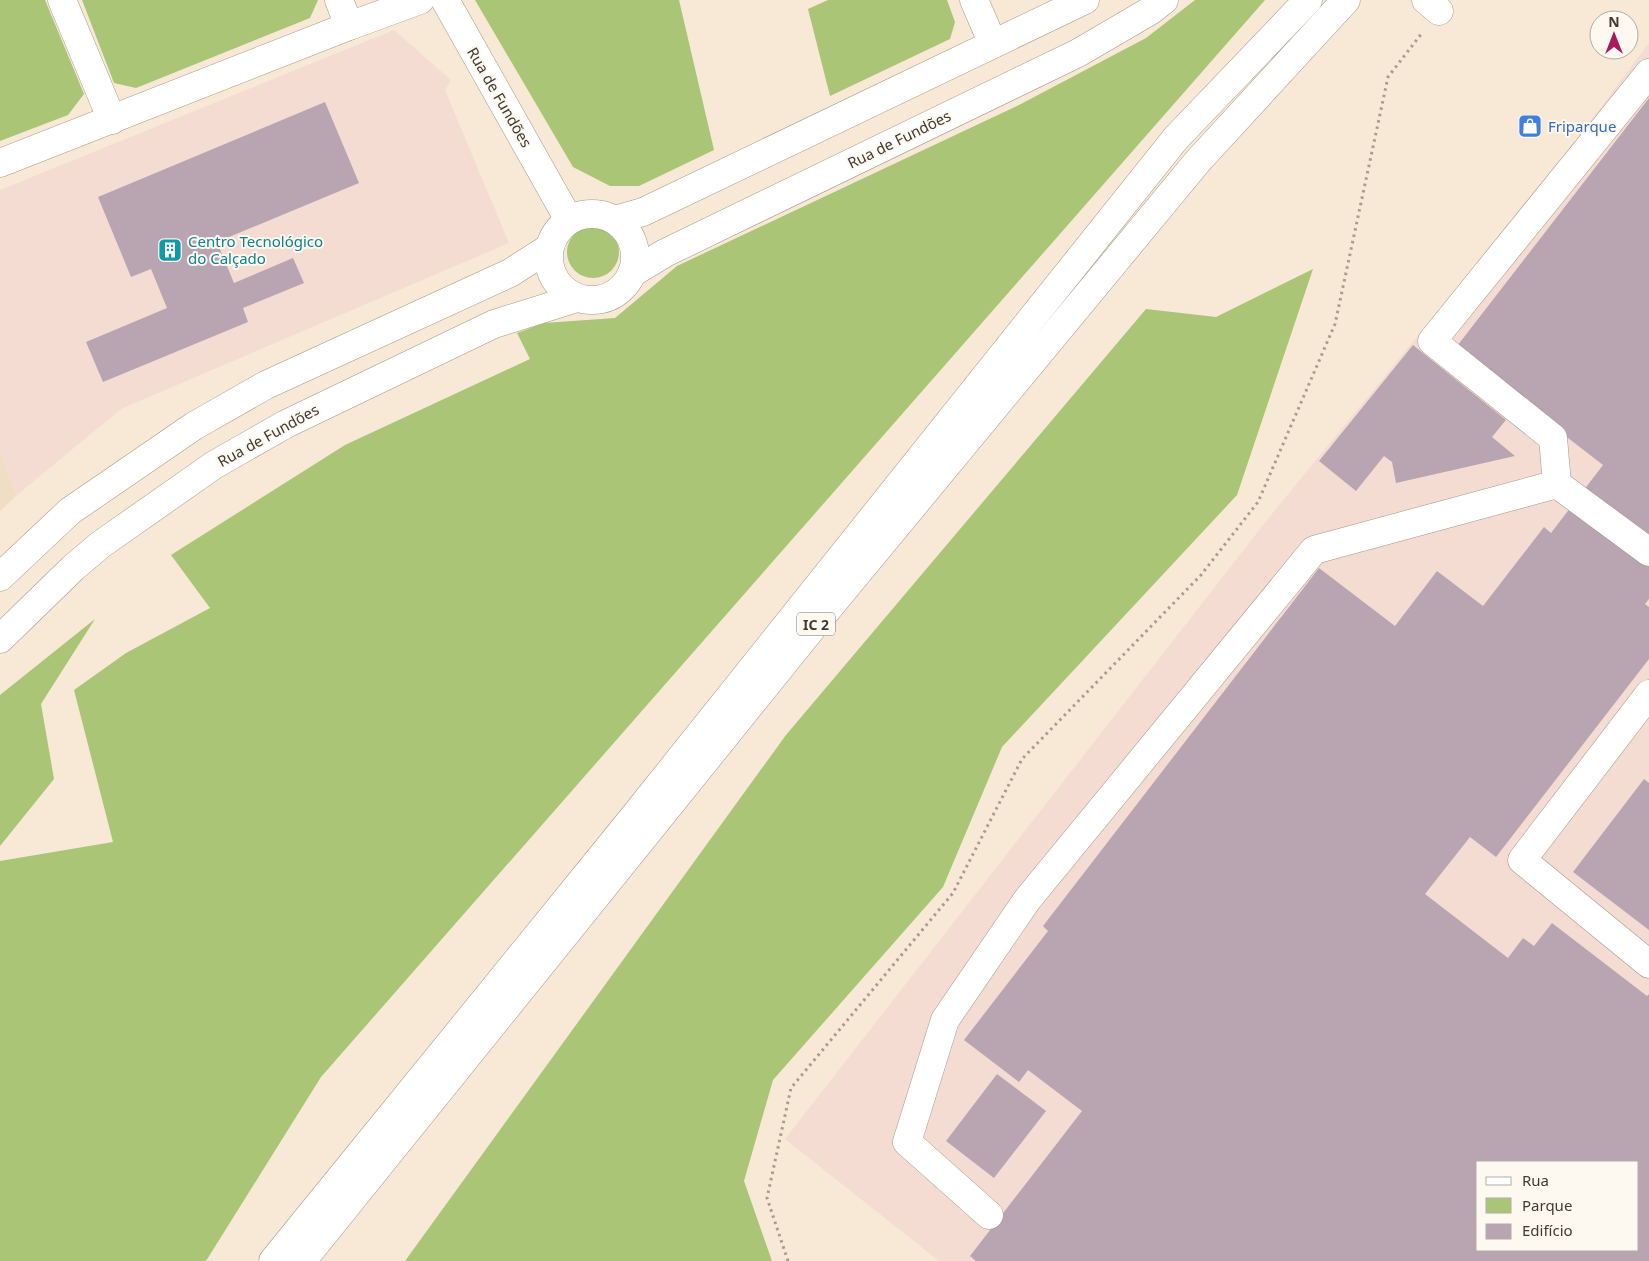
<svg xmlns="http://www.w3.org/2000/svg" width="1649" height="1261" viewBox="0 0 1649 1261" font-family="'Noto Sans',sans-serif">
<rect width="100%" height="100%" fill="#f7e9d6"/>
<path fill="#f0dec4" d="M0,453L17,495L0,511Z"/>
<g fill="#f4dcd2" fill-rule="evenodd">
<path d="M394,30L451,80L445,90L509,243L121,409L17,495L0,453V190Z"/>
<path d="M1649,43V1261H939L785,1139L1267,520L1555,168ZM1478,1162H1638V1250H1478Z"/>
</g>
<g fill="#a9c575">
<path d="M0,0H45L84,94L68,115L0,141Z"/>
<path d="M82,0H318L310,18L136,88L114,83Z"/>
<path d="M475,0H679L714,150L639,186H610L573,167Z"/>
<path d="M828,0H947L955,22L950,39L830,96L808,9Z"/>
<path d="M1195,0H1265L321,1077L206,1261H0V861L113,842L74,690L126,653L210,608L171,555L345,445L530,359L517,333L544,323L615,318L677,266L1019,105L1146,38Z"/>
<circle cx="593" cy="252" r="26"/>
<path d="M1313,269L1237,495L1002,747L943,887L773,1080L744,1181L772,1261H405L786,735L1146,309L1216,317Z"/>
<path d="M95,619L41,704L54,779L0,846V695Z"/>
</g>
<g fill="#b9a5b2" fill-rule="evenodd">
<path d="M1649,98V599L1645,604L1649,607V659L1496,857L1470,837L1425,894L1508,958L1523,938L1534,946L1552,923L1647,996L1649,994V1261H976L970,1256L1082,1111L1028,1070L1019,1082L964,1040L1048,931L1043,926L1319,568L1395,626L1437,571L1483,606L1544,527L1551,533L1603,465L1454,350ZM1478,1162H1638V1250H1478Z"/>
<path d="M325,102L359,183L217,242L234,283L293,258L304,283L243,308L248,322L103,382L86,342L167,308L151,269L131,277L98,197Z"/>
<path d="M1413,345L1506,420L1492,437L1515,456L1396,483L1392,462L1384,456L1356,491L1319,461Z"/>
<path d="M1644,779L1649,783V930L1573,872Z"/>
<path d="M997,1074L1046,1111L994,1178L946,1141Z"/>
</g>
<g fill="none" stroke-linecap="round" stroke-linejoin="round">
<g stroke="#a59886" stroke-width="29">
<g id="minor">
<path d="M62,0L112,120"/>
<path d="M339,0L349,26"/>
<path d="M445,0L569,220"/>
<path d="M974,0L993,44"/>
<path d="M1426,0L1439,11"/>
<path d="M0,163L349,26L420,0"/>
<path d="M1557,484L1553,438L1432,341L1649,73"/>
<path d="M1649,694L1522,860L1649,964"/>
<path d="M989,1215L907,1142L945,1020L1027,900L1314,550L1557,484L1649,552"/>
</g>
</g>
<g stroke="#a59886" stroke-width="29">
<g id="major">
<circle cx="592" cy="257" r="43"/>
<path d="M615,220L643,212L1085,0"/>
<path d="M632,273L665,253L1078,53L1150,11L1164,0"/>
<path d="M0,577L70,511L194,426L266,385L510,273L549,248"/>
<path d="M0,639L73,568L100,545L214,465L286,424L494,324L577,298"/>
</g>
</g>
<g stroke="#a59886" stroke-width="29">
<g id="highway">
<path d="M273,1261L632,819L1176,138L1308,0"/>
<path d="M302,1261L817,622L1198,161L1346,0"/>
</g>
</g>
<path stroke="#a79d8f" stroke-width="3" stroke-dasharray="2.5 4" stroke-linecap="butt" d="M788,1261L767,1198L791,1088L953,893L1022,759L1201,575L1258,502L1335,324L1388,77L1422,33"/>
<use href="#minor" stroke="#fff" stroke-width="28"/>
<use href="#major" stroke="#fff" stroke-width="28"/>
<use href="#highway" stroke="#fff" stroke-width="28"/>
</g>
<defs>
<g id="shop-square" transform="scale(1.25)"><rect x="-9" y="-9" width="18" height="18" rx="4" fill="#3f7fe0" stroke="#fdf8f0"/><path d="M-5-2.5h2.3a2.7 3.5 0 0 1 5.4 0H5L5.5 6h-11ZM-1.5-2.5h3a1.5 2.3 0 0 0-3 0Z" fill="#fff"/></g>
<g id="building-square" transform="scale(1.25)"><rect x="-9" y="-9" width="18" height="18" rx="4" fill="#0f9aa8" stroke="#fdf8f0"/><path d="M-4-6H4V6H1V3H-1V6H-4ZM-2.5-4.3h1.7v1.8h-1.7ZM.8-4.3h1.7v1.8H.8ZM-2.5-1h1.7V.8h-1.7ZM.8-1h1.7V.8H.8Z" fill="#fff"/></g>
</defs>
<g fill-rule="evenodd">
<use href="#shop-square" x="1530" y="126"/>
<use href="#building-square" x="170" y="250"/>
</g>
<g text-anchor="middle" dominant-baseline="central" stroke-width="4" stroke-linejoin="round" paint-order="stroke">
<rect fill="#fdf8f0" stroke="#79746c" stroke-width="1" x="797" y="612.5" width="38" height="23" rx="4"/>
<g font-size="14" font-weight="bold" fill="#403b33">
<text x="816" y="624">IC 2</text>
</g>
<g font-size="15" fill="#403b33" stroke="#fdf8f0">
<text transform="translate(500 97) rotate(60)">Rua de Fundões</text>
<text transform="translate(899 139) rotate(-26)">Rua de Fundões</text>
<text transform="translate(268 435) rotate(-29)">Rua de Fundões</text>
</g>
<g font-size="15" fill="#366cbe" stroke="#fdf8f0" text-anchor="start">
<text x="1548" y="126">Friparque</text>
</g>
<g font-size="15" fill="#0d838f" stroke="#fdf8f0" text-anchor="start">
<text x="188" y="241">Centro Tecnológico<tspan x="188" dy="17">do Calçado</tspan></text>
</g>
</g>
<rect x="1476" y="1161" width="162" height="90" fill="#fdf8f0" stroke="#b1aca4"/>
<rect x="1486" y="1177" width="25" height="8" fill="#ffffff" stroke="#b1aca4"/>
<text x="1522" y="1186" font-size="15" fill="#403b33">Rua</text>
<rect x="1486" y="1198" width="25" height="15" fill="#a9c575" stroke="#b1aca4"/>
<text x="1522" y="1211" font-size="15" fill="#403b33">Parque</text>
<rect x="1486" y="1224" width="25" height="15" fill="#b9a5b2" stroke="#b1aca4"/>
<text x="1522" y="1236" font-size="15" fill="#403b33">Edifício</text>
<g transform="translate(1614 35)"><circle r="24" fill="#fdf8f0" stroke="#b1aca4"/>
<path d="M0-4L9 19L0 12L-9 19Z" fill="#a71c61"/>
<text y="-8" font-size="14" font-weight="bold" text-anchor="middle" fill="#403b33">N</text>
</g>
</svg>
